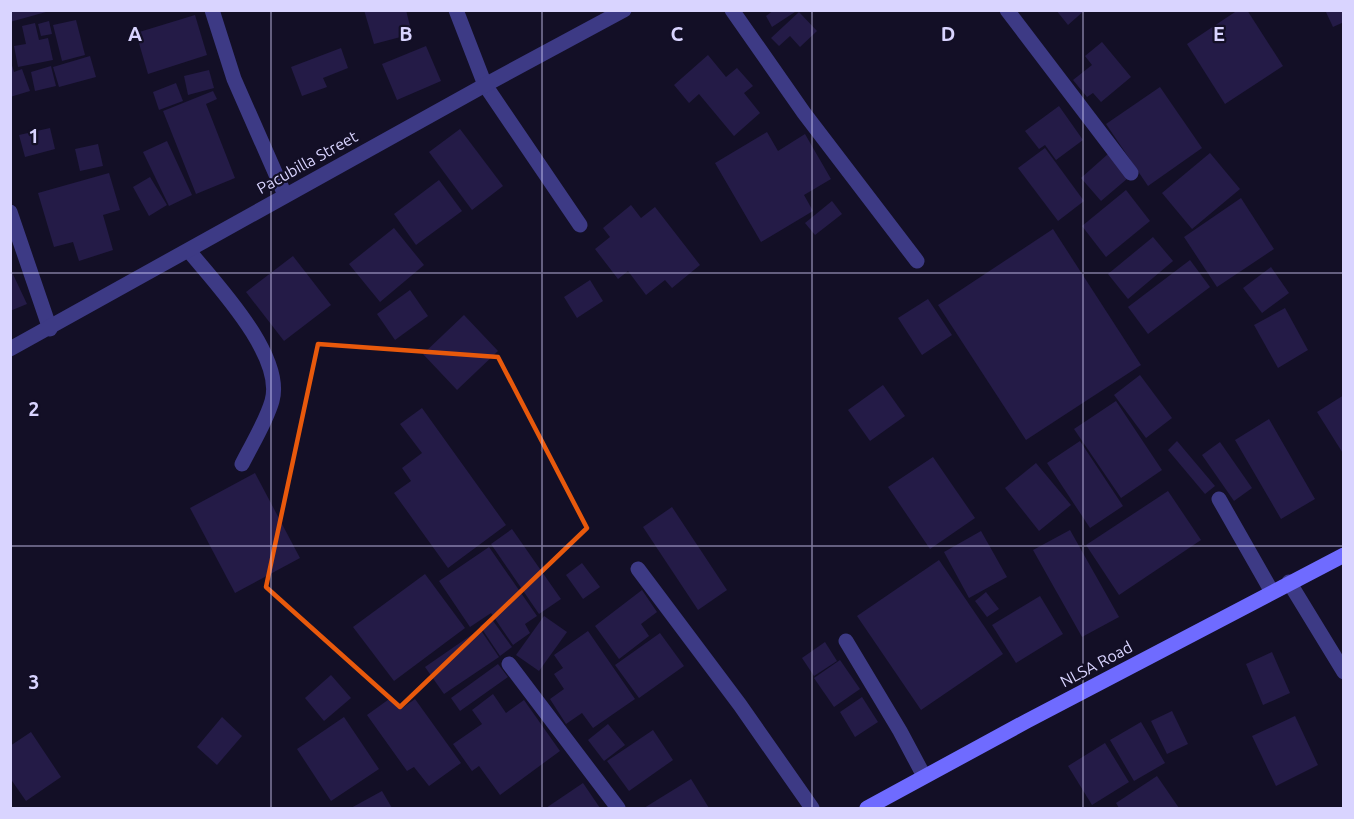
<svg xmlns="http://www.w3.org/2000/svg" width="1354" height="819" viewBox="0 0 1354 819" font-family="Ubuntu,sans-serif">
<rect width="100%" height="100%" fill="#130f26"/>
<g fill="#241b47">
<path d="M10,10H45L46,12L10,22Z"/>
<path d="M364,10H406L412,34L374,44Z"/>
<path d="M774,10H798L772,27L766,16Z"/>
<path d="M1056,10H1085L1068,25Z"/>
<path d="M1238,10H1247L1283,66L1225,104L1187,44Z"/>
<path d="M1325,10H1344V22L1333,27Z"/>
<path d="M799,12L817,31L800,47L790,36L779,46L771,38Z"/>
<path d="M195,15L207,55L148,74L136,33Z"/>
<path d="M76,20L85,55L62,61L53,25Z"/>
<path d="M49,21L52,34L41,36L38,24Z"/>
<path d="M35,23L39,40L48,38L53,60L18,67L14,46L26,44L22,26Z"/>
<path d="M1102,42L1131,77L1101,102L1093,93L1087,97L1073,80L1092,65L1085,56Z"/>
<path d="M426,46L441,81L397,100L382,64Z"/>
<path d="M341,48L348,68L323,78L327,87L302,96L291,67Z"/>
<path d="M708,55L726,77L737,68L753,86L744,93L760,113L734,136L699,94L689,103L674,85Z"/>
<path d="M90,56L96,77L59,87L53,67Z"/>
<path d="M11,62L14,72L22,69L30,91L10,97Z"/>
<path d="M51,66L56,86L35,91L31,72Z"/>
<path d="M209,70L214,88L188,95L184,76Z"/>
<path d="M176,83L183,101L159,110L153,92Z"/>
<path d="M1160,87L1202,148L1148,186L1106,124Z"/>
<path d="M213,91L217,99L206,104L235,178L196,194L163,111Z"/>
<path d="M1059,106L1083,140L1056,160L1045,145L1039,149L1025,131Z"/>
<path d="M50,128L55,149L25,157L19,135Z"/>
<path d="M460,129L503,186L472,210L429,152Z"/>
<path d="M767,132L778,151L805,134L831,179L804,195L813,211L761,242L715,163Z"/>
<path d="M167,141L192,195L169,206L143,152Z"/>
<path d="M98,144L103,166L80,171L75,149Z"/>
<path d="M1045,148L1084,201L1058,221L1018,168Z"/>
<path d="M1210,153L1240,189L1192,229L1162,193Z"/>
<path d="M1108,154L1128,178L1101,201L1081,178Z"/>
<path d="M109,173L120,210L103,215L113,250L79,261L73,242L54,247L38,193Z"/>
<path d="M150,177L167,205L149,216L133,187Z"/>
<path d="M439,180L462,211L416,245L394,214Z"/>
<path d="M1126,190L1150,221L1106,257L1082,226Z"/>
<path d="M1241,198L1274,249L1217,287L1184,237Z"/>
<path d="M832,201L842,214L815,235L805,223Z"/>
<path d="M631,205L641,218L655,207L700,265L672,288L665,280L646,295L628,271L618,279L595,249L610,237L603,228Z"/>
<path d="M394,228L424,265L380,302L349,264Z"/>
<path d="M1053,229L1141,365L1026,440L938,305Z"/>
<path d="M1153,237L1173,261L1128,299L1108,274Z"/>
<path d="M293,256L331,305L284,341L246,292Z"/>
<path d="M1190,260L1210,287L1148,334L1128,307Z"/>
<path d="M1271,267L1289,293L1262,313L1243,288Z"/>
<path d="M10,268L27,304L10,311Z"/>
<path d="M590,280L603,301L577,318L564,297Z"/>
<path d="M410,290L428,316L395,340L377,314Z"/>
<path d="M928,299L952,335L922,355L898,318Z"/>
<path d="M1285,308L1308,350L1278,368L1254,325Z"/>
<path d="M464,315L498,351L457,390L423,354Z"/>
<path d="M1140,375L1172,418L1146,438L1114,395Z"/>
<path d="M883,385L905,416L870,441L848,410Z"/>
<path d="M1344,395V455L1317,412Z"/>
<path d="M1116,401L1162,470L1121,498L1074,429Z"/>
<path d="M422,408L506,525L448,568L394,493L411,481L402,468L422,453L400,424Z"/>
<path d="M1269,419L1315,499L1281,519L1235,440Z"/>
<path d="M1080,441L1123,506L1090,528L1047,463Z"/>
<path d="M1177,441L1215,486L1205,494L1168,450Z"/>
<path d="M1220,442L1252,488L1234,501L1202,455Z"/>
<path d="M933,457L975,518L930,549L888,487Z"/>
<path d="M1036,463L1071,505L1039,531L1005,488Z"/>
<path d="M255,473L300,558L235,593L190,508Z"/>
<path d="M1168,491L1201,540L1119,595L1086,545Z"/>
<path d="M672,507L727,590L698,610L643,527Z"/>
<path d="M512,529L561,599L539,614L491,544Z"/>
<path d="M1070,530L1119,617L1082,637L1033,550Z"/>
<path d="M981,531L1007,577L969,598L944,552Z"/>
<path d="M489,547L537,616L525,624L530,633L513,645L491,613L470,627L439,581Z"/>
<path d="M939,560L1003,654L921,710L857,616Z"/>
<path d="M582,563L600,587L583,599L566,575Z"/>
<path d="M425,574L465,628L394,681L353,627Z"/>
<path d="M642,590L657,612L641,624L649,636L619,659L595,626Z"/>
<path d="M986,592L999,609L987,617L975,601Z"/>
<path d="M1040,596L1063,634L1016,663L992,625Z"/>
<path d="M544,616L567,632L539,671L516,655Z"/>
<path d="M491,618L512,647L500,656L480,626Z"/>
<path d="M480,629L499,657L444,694L425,667Z"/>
<path d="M588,631L635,699L593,728L582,713L566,724L550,699L564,689L554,674L563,668L554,655Z"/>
<path d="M660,633L684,666L639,698L615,665Z"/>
<path d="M825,642L837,661L814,676L802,658Z"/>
<path d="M1272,652L1290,693L1263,705L1246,664Z"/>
<path d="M840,660L860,689L834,707L814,678Z"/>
<path d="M498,664L508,677L460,711L451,698Z"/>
<path d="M331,675L351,698L324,721L305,698Z"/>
<path d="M493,694L506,713L524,700L560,751L500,795L479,766L472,771L453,744L482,724L472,710Z"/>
<path d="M392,697L401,709L415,699L461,763L429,786L414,767L407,771L367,715Z"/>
<path d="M862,697L878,722L855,737L840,712Z"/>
<path d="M1172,711L1188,744L1167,754L1151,721Z"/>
<path d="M1295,716L1318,765L1276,786L1252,736Z"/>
<path d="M222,717L242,736L217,765L197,747Z"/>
<path d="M344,717L379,769L331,801L297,749Z"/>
<path d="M1141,722L1165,763L1134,781L1110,740Z"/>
<path d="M608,724L625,745L604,761L588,740Z"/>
<path d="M653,730L673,760L629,791L607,761Z"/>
<path d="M31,732L61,777L26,801L10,778V746Z"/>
<path d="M1105,743L1129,782L1092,805L1068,766Z"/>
<path d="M1157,776L1179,808H1119L1116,803Z"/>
<path d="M691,779L709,808H644Z"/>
<path d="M583,783L600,808H546Z"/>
<path d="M382,791L392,808H351Z"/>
</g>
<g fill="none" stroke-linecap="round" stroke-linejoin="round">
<g stroke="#3d3a85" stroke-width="15">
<path d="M485,85L580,225"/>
<path d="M1219,499L1272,592"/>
<path d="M846,641L900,731L924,776"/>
</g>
<g stroke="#3d3a85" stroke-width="15">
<path d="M212,10L234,79L285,195"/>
<path d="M456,10L485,85"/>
<path d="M732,10L804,113L917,261"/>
<path d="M1007,10L1131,173"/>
<path d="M10,212L50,329"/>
<path d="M189,251C216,284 285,356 272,401C266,422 252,444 242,464"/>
<path d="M10,349L485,85L624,10"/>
<path d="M638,569L740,705L812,808"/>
<path d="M1289,582L1344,672"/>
<path d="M509,664L618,808"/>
</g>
<path stroke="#6f6bff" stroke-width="15" d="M867,808L1027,721L1344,555"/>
</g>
<path fill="none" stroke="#e8590c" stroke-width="4.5" stroke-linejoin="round" d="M318,344L498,357L587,528L400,707L266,587Z"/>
<path fill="none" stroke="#d9d4ff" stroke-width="1.5" stroke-opacity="0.55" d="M271,10V808M542,10V808M812,10V808M1083,10V808M10,273H1344M10,546H1344"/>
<g text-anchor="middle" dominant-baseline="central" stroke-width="4.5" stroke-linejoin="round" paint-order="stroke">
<g font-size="16" fill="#d9d4ff" stroke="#130f26">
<text transform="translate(307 162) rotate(-29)">Pacubilla Street</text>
<text transform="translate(1096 664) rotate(-28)">NLSA Road</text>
</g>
</g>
<g font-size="20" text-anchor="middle" font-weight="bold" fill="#d9d4ff" stroke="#130f26" stroke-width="4.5" stroke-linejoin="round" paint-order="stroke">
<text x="135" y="41">A</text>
<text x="406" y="41">B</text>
<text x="677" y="41">C</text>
<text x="948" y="41">D</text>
<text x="1219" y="41">E</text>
<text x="34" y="143">1</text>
<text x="34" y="416">2</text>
<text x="34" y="689">3</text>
</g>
<rect width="1354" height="819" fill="none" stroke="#d9d4ff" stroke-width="24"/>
</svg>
